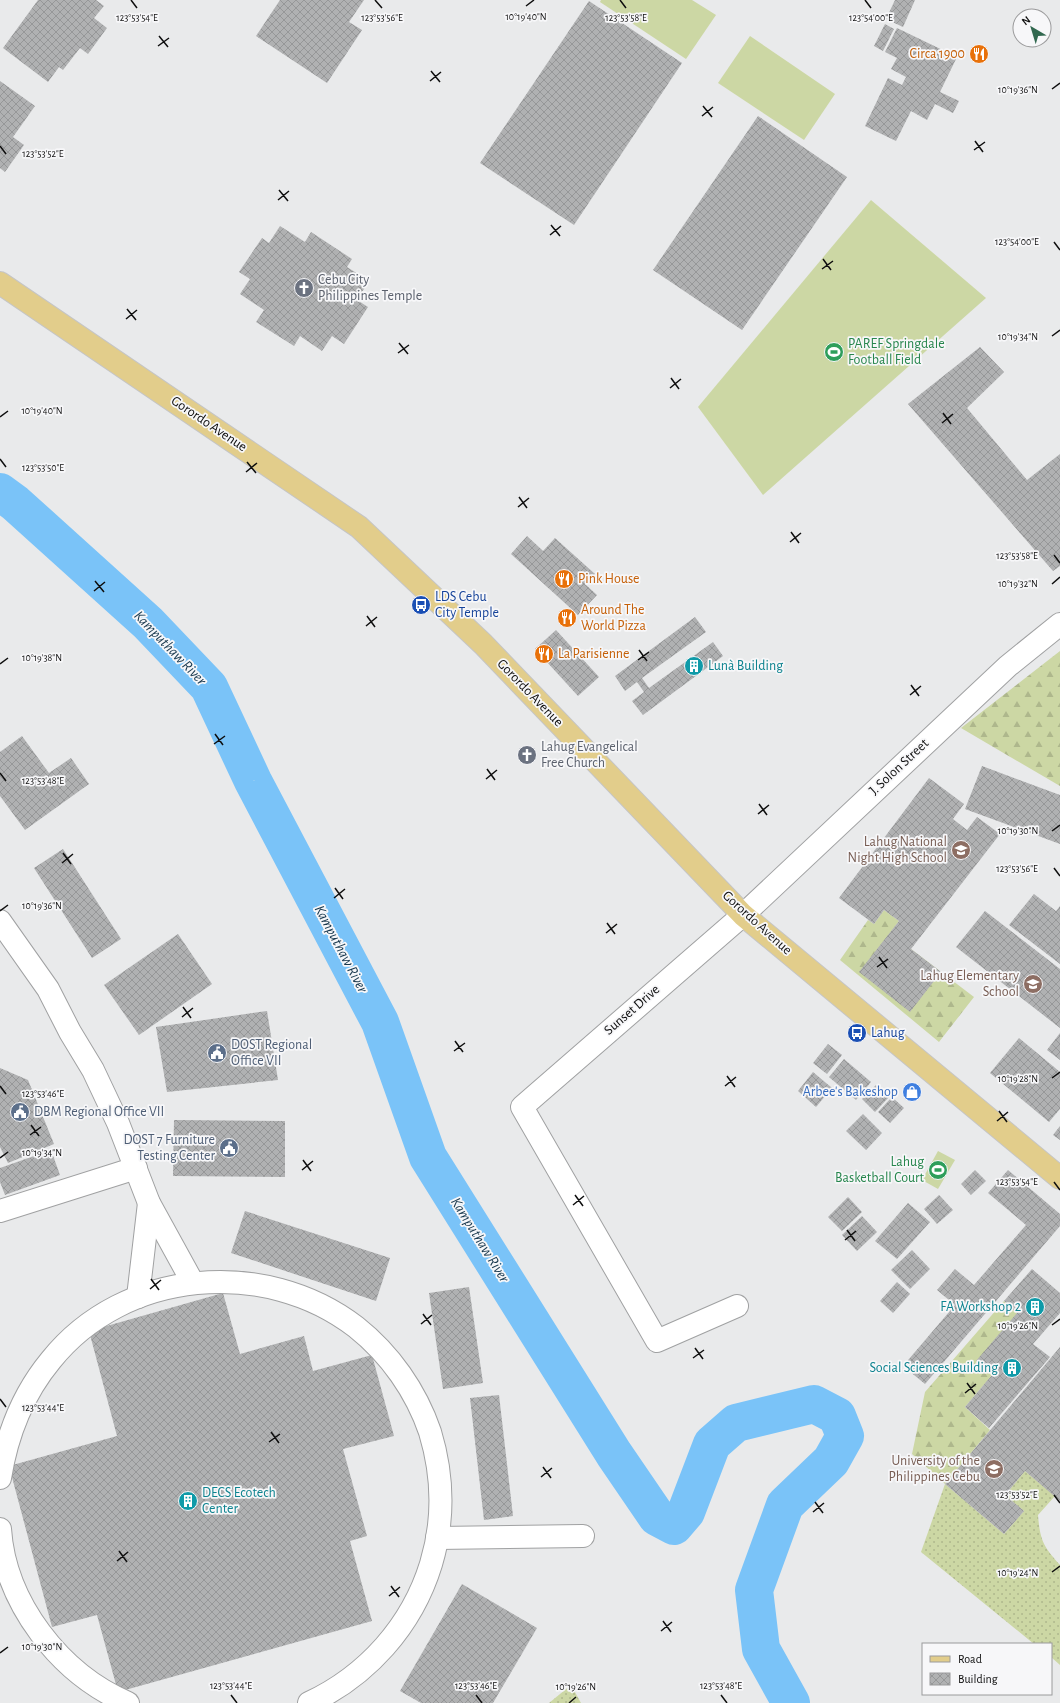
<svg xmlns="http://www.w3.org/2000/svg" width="1060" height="1703" viewBox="0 0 1060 1703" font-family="'Alegreya Sans',sans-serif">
<defs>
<pattern id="grass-dots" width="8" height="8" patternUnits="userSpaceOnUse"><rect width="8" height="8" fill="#ccd7a4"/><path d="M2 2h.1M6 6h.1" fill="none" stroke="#aeb78c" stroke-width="1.8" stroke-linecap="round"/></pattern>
<pattern id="forest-firs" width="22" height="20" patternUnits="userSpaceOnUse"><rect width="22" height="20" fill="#ccd7a4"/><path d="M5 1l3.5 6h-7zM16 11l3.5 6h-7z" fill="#aeb78c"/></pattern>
<pattern id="building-cross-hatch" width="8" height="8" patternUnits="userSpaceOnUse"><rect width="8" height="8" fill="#b0b1b2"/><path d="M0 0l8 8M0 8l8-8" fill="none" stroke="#969798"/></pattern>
</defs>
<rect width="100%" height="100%" fill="#e9eaeb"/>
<g fill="url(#grass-dots)">
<path d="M1025,1471L1055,1496L1038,1515C1040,1540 1043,1546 1060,1565V1665L1051,1657V1644H1034L921,1552L945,1484L1004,1534L1024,1511L1005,1495Z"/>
<path d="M571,1685L581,1703H549Z"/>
</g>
<g fill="url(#forest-firs)">
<path d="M1060,651V786L961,728Z"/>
<path d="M884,910L899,921L890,933L974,997L939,1042L840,960L868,920L874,924Z"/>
<path d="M1004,1301L1017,1313L992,1375L965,1407L990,1430L945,1484L912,1454L925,1392Z"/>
</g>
<g fill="#ccd7a4">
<path d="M601,0H692L716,15L686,59L600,2Z"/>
<path d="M750,36L835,94L804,140L718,83Z"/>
<path d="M871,200L986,298L763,495L698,407Z"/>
<path d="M938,1151L955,1160L938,1189L922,1180Z"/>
</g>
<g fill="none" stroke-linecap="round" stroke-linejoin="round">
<path stroke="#7ac3f8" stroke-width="38" d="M0,492L15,503L148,623L209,687L253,781L380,1022L428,1157L614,1454L657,1517L674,1526L686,1512L712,1444L736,1423L814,1404L837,1416L845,1436L831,1461L785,1505L754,1590L761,1649L791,1703"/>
</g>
<g fill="url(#building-cross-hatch)">
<path d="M38,0H96L104,6L94,18L107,28L88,54L80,48L63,70L59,67L48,82L3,48Z"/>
<path d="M280,0H364L349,22L362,30L327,83L256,36Z"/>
<path d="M895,0H915L903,27L886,19Z"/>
<path d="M589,1L682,63L574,225L480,163Z"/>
<path d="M885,24L894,29L883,51L874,46Z"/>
<path d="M897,28L957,57L940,92L959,101L953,113L935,104L927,120L911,111L896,141L865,126L888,78L902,85L906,77L891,69L897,58L885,52Z"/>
<path d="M0,81L35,106L13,137L24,145L5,172L0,168Z"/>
<path d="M758,116L847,177L742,330L653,270Z"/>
<path d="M280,226L305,242L311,232L352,259L347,267L369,281L357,300L368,307L344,344L332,336L322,351L300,336L294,346L256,322L264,310L240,294L250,279L239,272L262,238L269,243Z"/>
<path d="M980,347L1004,372L967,408L1027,480L1060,454V566L1053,571L908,404Z"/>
<path d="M527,536L543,551L555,538L595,574L585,584L597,595L578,615L511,554Z"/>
<path d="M695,617L706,632L642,678L649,688L713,642L723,656L643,715L632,701L644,692L637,682L625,691L615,676Z"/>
<path d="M556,630L599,677L578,696L535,649Z"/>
<path d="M22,736L49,773L71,758L89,784L25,830L0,796V752Z"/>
<path d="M982,766L1060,795V844L965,809Z"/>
<path d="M929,778L964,804L953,819L967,830L977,817L1000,834L911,949L941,972L910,1012L859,972L899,921L884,910L874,924L839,898Z"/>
<path d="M63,849L121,939L92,958L34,868Z"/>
<path d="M1034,894L1056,911L1060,906V964L1009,925Z"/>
<path d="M985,911L1060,969V1028L956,947Z"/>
<path d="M178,934L212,984L139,1035L104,985Z"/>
<path d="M267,1011L278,1080L167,1092L156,1027Z"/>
<path d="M1060,1033V1060L1047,1050Z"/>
<path d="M1019,1038L1060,1072V1109L1049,1122L990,1073Z"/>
<path d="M828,1044L842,1055L827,1074L813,1063Z"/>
<path d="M844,1059L871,1082L856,1100L829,1077Z"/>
<path d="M0,1068L28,1080L54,1144L8,1163L0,1147Z"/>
<path d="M813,1072L832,1088L816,1107L798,1091Z"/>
<path d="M876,1085L889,1097L875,1112L862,1099Z"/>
<path d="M892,1097L904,1108L890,1123L878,1112Z"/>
<path d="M863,1114L882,1133L866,1150L846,1131Z"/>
<path d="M174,1120L285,1121V1177L173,1176Z"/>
<path d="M1060,1126V1140L1053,1135Z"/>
<path d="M51,1150L60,1175L5,1195L0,1182V1168Z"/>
<path d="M975,1170L986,1181L971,1195L961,1184Z"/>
<path d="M1008,1170L1060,1214V1226L925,1384L903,1366L955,1305L937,1290L955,1269L974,1285L1026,1225L988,1193Z"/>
<path d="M939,1195L953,1210L937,1224L924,1209Z"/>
<path d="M848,1197L862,1212L842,1231L828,1217Z"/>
<path d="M908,1203L930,1222L897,1259L875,1241Z"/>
<path d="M245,1211L390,1258L376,1301L231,1253Z"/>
<path d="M862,1216L877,1232L857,1251L842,1235Z"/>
<path d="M912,1250L930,1269L910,1289L891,1270Z"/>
<path d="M1032,1269L1060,1293V1313L1033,1344L1050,1357L989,1428L965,1407L992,1375L976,1361L1017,1313L1004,1301Z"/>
<path d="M897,1282L910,1294L893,1313L880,1301Z"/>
<path d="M469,1287L483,1383L443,1389L429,1293Z"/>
<path d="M223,1293L240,1354L304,1336L313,1371L372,1355L394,1436L343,1449L367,1536L350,1541L372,1621L118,1692L97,1615L52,1627L9,1466L117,1436L89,1331Z"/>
<path d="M1060,1347V1501L1025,1471L1005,1495L1024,1511L1004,1534L945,1484Z"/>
<path d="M499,1395L513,1516L484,1520L470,1398Z"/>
<path d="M462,1584L537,1628L493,1703H421L400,1691Z"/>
</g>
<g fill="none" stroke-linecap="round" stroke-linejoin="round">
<g stroke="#a0a1a2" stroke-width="24">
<g id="minor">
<path d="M0,921L48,989L70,1032L93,1070L118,1123L149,1203L193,1283"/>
<path d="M0,1211L136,1168"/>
<path d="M138,1297L149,1203"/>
<path d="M737,1306L657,1341L522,1107L743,915L1008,666L1060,624"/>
<path d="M0,1478C7,1434 22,1395 51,1360C124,1269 265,1257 356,1327C390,1354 416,1391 430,1432C443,1475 444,1521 431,1564C412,1626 367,1676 309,1703"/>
<path d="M0,1529C5,1603 60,1674 128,1703"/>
<path d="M437,1538L583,1536"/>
</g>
</g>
<g stroke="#c5c5c5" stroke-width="24">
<path id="major" d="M0,283L359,527L483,644L743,915L1060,1178"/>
</g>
<use href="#minor" stroke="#fff" stroke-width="22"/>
<use href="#major" stroke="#e2cd8b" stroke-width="22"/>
</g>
<path fill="none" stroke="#0e0e0e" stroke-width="1.5" d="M131,0L137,8M375,0L382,8M620,0L626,8M865,0L871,8M526,6L534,0M159,36L168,47M158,46L169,38M431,71L440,82M430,81L441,72M1052,89L1060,83M703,106L712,117M702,116L713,107M975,141L983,152M0,146L6,154M974,150L985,142M279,190L288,201M278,200L289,191M551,225L560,236M550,235L561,226M1054,242L1060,250M823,259L831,270M822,269L833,261M127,309L136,320M126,319L137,310M1052,336L1060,330M399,343L408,354M398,353L409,345M671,378L679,389M670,388L681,379M943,413L951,424M0,417L8,411M942,423L953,414M0,459L6,467M247,462L256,473M246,472L257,463M519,497L527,508M518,507L529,498M791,532L799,543M790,542L801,533M1054,555L1060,563M95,581L104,592M1052,584L1060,577M94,591L105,582M367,616L375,627M366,626L377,617M639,650L647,661M638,660L649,652M0,664L8,658M911,685L919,696M910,695L921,686M215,734L223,745M214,744L225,736M487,769L495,780M0,773L6,781M486,779L497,770M759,804L767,815M758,814L769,805M1052,831L1060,825M63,853L71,864M62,863L73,854M1054,868L1060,876M335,888L343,899M334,898L345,889M0,911L8,905M607,923L615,934M606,933L617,924M879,957L887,968M877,967L888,959M183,1007L191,1018M182,1017L193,1008M455,1041L463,1052M454,1051L465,1043M727,1076L735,1087M1052,1078L1060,1072M0,1086L6,1094M725,1086L736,1077M999,1111L1007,1122M997,1121L1008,1112M31,1125L39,1136M30,1135L41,1127M0,1158L8,1152M303,1160L311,1171M302,1170L313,1161M1054,1182L1060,1190M575,1195L583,1206M573,1205L584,1196M847,1230L855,1241M845,1240L856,1231M151,1279L159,1290M150,1289L161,1280M423,1314L431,1325M421,1324L432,1315M1052,1325L1060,1319M695,1348L703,1359M693,1358L704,1350M967,1383L975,1394M965,1393L976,1384M0,1399L6,1407M271,1432L279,1443M269,1442L280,1434M543,1467L551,1478M541,1477L552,1468M1054,1495L1060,1503M815,1502L823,1513M813,1512L824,1503M119,1551L127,1562M117,1561L128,1552M1052,1572L1060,1566M391,1586L399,1597M389,1596L400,1587M663,1621L671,1632M661,1631L672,1622M0,1653L8,1647M231,1695L237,1703M476,1695L482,1703M721,1695L727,1703M569,1703L576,1697"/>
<defs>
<g id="restaurant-disc" transform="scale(1)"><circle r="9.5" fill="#e8710a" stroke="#f7f7f9"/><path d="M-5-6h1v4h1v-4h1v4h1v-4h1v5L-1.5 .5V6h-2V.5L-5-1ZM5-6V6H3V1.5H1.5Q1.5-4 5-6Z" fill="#fff"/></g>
<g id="church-disc" transform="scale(1)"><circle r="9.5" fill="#6b7280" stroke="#f7f7f9"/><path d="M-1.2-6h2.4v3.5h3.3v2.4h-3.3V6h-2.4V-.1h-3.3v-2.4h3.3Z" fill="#fff"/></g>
<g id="stadium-disc" transform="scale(1)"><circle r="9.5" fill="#2e9e5b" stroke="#f7f7f9"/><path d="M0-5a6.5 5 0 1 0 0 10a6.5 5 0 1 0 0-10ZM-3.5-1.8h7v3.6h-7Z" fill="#fff"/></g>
<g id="bus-disc" transform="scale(1)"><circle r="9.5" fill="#1a4fb4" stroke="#f7f7f9"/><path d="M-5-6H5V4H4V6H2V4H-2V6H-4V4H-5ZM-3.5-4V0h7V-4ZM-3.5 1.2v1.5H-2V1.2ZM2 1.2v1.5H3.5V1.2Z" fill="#fff"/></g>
<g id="building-disc" transform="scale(1)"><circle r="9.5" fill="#0f9aa8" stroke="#f7f7f9"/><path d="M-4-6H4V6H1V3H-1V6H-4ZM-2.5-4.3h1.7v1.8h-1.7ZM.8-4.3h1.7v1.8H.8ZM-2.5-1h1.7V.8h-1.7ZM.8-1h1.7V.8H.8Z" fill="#fff"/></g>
<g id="school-disc" transform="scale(1)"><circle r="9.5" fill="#8d6e63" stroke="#f7f7f9"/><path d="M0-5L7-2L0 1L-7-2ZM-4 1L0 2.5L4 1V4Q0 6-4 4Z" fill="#fff"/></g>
<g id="civic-disc" transform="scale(1)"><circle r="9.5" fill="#5c6f8a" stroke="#f7f7f9"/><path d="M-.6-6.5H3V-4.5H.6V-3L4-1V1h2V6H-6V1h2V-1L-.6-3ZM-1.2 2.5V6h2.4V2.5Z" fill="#fff"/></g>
<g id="shop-disc" transform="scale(1)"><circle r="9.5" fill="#3f7fe0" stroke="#f7f7f9"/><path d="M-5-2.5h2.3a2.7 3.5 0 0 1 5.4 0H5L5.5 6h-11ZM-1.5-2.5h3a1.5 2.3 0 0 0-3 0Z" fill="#fff"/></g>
<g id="university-disc" transform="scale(1)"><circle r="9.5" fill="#8d6e63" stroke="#f7f7f9"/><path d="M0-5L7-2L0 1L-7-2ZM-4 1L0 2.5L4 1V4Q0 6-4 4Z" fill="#fff"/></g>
</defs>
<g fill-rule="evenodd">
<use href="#restaurant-disc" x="979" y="54"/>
<use href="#church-disc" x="304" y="288"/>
<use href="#stadium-disc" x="834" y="352"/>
<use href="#restaurant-disc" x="564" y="579"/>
<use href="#bus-disc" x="421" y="605"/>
<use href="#restaurant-disc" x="567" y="618"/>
<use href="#restaurant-disc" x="544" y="654"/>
<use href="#building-disc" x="694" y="666"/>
<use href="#church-disc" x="527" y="755"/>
<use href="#school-disc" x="961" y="850"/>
<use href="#school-disc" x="1033" y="984"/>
<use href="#bus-disc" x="857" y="1033"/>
<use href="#civic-disc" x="217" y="1053"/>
<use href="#shop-disc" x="912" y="1092"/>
<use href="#civic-disc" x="20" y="1112"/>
<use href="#civic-disc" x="229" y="1148"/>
<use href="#stadium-disc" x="938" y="1170"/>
<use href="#building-disc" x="1035" y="1307"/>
<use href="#building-disc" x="1012" y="1368"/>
<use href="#university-disc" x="994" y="1469"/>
<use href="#building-disc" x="188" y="1501"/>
</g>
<g text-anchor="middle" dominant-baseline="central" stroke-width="3.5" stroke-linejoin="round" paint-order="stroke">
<g font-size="14" fill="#c56008" stroke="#f7f7f9" text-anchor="start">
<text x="965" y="54" text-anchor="end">Circa 1900</text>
<text x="578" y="579">Pink House</text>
<text x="581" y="610">Around The<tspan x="581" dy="16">World Pizza</tspan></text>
<text x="558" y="654">La Parisienne</text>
</g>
<g font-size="14" fill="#5b616d" stroke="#f7f7f9" text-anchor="start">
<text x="318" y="280">Cebu City<tspan x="318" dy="16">Philippines Temple</tspan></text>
<text x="541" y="747">Lahug Evangelical<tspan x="541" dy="16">Free Church</tspan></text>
</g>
<g font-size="14" fill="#27864d" stroke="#f7f7f9" text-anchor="start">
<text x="848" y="344">PAREF Springdale<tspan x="848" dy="16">Football Field</tspan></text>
<text x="924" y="1162" text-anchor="end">Lahug<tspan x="924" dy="16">Basketball Court</tspan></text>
</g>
<g font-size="14" fill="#0e0e0e" stroke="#f7f7f9">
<text transform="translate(209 424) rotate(34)">Gorordo Avenue</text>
<text transform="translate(530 693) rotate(46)">Gorordo Avenue</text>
<text transform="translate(899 767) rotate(-43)">J. Solon Street</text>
<text transform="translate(757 923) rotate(42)">Gorordo Avenue</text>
<text transform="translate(632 1010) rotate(-41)">Sunset Drive</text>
</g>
<g font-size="14" fill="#164399" stroke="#f7f7f9" text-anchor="start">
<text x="435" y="597">LDS Cebu<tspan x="435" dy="16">City Temple</tspan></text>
<text x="871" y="1033">Lahug</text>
</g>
<g font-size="14" fill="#0d838f" stroke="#f7f7f9" text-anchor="start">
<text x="708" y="666">Lunà Building</text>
<text x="1021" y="1307" text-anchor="end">FA Workshop 2</text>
<text x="998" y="1368" text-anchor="end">Social Sciences Building</text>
<text x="202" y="1493">DECS Ecotech<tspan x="202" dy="16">Center</tspan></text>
</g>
<g font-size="14" fill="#785e54" stroke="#f7f7f9" text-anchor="end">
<text x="947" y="842">Lahug National<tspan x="947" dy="16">Night High School</tspan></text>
<text x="1019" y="976">Lahug Elementary<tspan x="1019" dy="16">School</tspan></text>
<text x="980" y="1461">University of the<tspan x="980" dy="16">Philippines Cebu</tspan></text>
</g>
<g font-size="14" fill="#4e5e75" stroke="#f7f7f9" text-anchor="start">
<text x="231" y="1045">DOST Regional<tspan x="231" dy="16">Office VII</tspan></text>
<text x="34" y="1112">DBM Regional Office VII</text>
<text x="215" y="1140" text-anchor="end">DOST 7 Furniture<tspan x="215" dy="16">Testing Center</tspan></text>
</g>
<g font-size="14" fill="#366cbe" stroke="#f7f7f9" text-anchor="end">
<text x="898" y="1092">Arbee's Bakeshop</text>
</g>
<g font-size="15" font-style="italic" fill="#18384e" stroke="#f7f7f9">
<text transform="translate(170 648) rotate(46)">Kamputhaw River</text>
<text transform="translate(341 949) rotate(62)">Kamputhaw River</text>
<text transform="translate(480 1240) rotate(58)">Kamputhaw River</text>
</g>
</g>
<g font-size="10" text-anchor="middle" fill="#0e0e0e" stroke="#f7f7f9" stroke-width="3.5" stroke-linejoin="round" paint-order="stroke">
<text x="526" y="20">10°19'40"N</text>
<text x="137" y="21">123°53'54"E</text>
<text x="382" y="21">123°53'56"E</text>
<text x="626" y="21">123°53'58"E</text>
<text x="871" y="21">123°54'00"E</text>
<text x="1018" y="93">10°19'36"N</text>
<text x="43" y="157">123°53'52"E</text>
<text x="1017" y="245">123°54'00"E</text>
<text x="1018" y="340">10°19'34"N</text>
<text x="42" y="414">10°19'40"N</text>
<text x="43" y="471">123°53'50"E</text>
<text x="1017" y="559">123°53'58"E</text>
<text x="1018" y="587">10°19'32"N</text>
<text x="42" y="661">10°19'38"N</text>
<text x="43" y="784">123°53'48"E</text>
<text x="1018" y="834">10°19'30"N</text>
<text x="1017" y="872">123°53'56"E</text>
<text x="42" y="909">10°19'36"N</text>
<text x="1018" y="1082">10°19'28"N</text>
<text x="43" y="1097">123°53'46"E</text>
<text x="42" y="1156">10°19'34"N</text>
<text x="1017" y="1185">123°53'54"E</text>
<text x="1018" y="1329">10°19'26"N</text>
<text x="43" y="1411">123°53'44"E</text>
<text x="1017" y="1498">123°53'52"E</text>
<text x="1018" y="1576">10°19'24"N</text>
<text x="42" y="1650">10°19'30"N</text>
<text x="231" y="1689">123°53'44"E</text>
<text x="476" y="1689">123°53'46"E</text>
<text x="721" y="1689">123°53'48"E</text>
<text x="576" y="1690">10°19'26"N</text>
</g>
<rect x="922" y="1643" width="130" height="52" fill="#f7f7f9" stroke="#9a9a9b"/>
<rect x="930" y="1656" width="20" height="6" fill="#e2cd8b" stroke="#9a9a9b"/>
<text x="958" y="1663" font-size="12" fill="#0e0e0e">Road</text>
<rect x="930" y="1673" width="20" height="12" fill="url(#building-cross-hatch)" stroke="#9a9a9b"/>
<text x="958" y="1683" font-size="12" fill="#0e0e0e">Building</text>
<g transform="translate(1032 28) rotate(322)"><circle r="19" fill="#f7f7f9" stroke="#9a9a9b"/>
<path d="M0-3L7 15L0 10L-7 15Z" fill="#31684f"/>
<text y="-6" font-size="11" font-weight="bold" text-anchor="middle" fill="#0e0e0e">N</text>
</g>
</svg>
